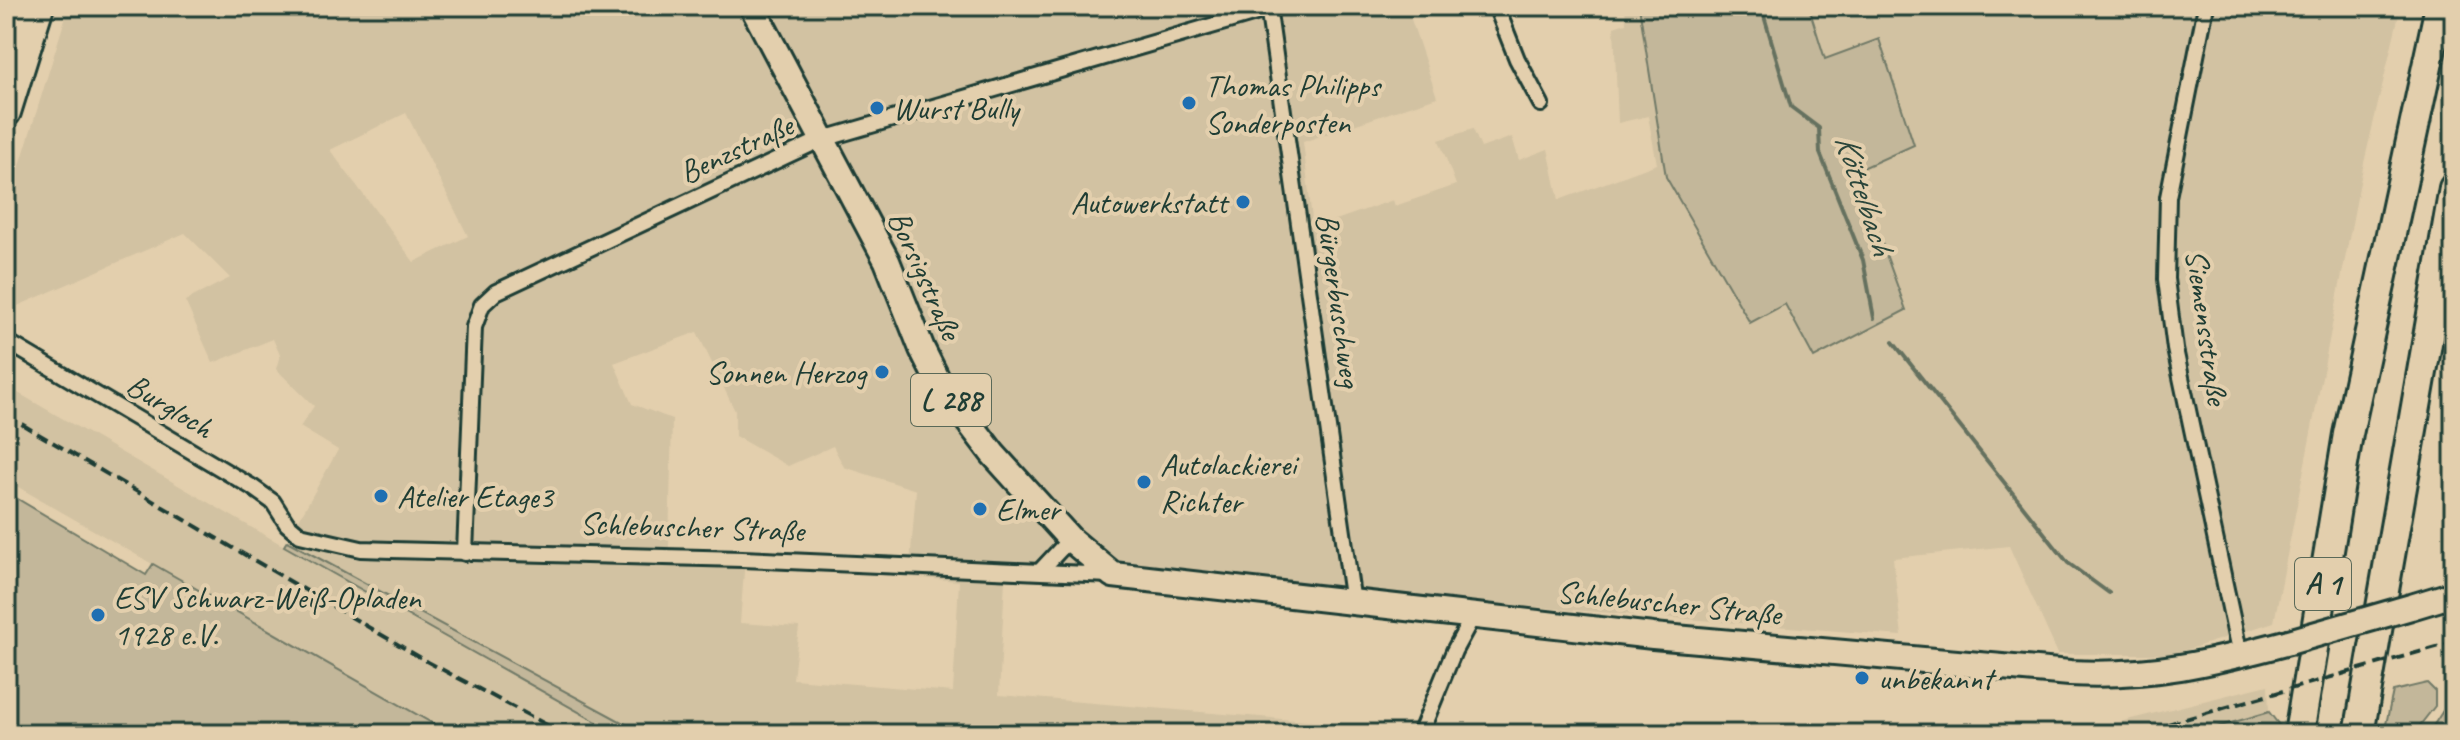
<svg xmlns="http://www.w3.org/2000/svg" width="2460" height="740" viewBox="0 0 2460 740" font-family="Caveat,sans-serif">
<rect width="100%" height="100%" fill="#e3cfad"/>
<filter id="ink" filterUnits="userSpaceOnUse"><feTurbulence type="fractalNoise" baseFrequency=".0125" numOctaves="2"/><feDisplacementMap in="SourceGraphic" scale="16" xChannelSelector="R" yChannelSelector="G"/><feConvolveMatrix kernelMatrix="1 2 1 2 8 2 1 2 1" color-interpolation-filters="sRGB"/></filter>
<g filter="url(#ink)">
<g fill="#d2c2a2" fill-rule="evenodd">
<path d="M69,6H1433L1409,13L1437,97L1303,142L1313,228L1393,200L1395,206L1456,185L1439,140L1473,129L1481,148L1512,137L1519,160L1548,149L1559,200L1657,164L1648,116L1618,123L1614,27L1626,23L1625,6H1639L1666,177L1750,323L1785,304L1905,310L1856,171L1879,40L1825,59L1810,11L1824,6H2401L2363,167L2274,622L2174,654H2058L2009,546L1893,558L1902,636L1370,594L1005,579L999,695L1413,730L1412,734H644L287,541L338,450L300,427L314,406L276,369L280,355L273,339L213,363L185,301L230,278L185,233L6,311V211ZM406,113L468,236L414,262L330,150ZM697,332L735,411V436L788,466L833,446L844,467L916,490L909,577L959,581L953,692L793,679L799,627L740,623L744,571L750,552L669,547L672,419L632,404L614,363Z"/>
<path d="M6,386L395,610L618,734H451L419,717L6,480Z"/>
<path d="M2268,685L2269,712L2193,734H2071Z"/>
</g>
<g fill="#c3b79a" stroke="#717a67" stroke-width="2">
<path d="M1639,6H1824L1810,11L1825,59L1879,39L1914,145L1856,171L1906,310L1814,358L1785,304L1750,323L1666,177Z"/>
<path d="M6,492L146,575L153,564L451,734H6Z"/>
<path d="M287,541L644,734H618L284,546Z"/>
<path d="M2454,674V734H2428L2446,706Z"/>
<path d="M2427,683L2435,691V706L2413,734H2384L2393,691Z"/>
<path d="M2269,712L2279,725L2278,734H2193Z"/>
</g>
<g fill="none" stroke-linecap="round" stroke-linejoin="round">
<g stroke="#65715f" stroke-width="4">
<path d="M1761,6L1791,107L1819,128L1820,153L1863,260L1874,318"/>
<path d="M1893,342L2068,563L2109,593"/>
</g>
<g stroke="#1f3d34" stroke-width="20">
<g id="street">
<path d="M1268,6L1353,603"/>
<path d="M1496,6L1517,59L1541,104"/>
<path d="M2206,6L2168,197L2166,279L2175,349L2240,655"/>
<path d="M6,341L252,487L273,502L287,524L300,535L361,549L392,550L742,559L1110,575"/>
<path d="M465,553L474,327L482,305L496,292L820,140L1280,6"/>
<path d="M1041,570L1070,539"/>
<path d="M1420,734L1454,651L1474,614"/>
</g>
</g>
<g stroke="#1f3d34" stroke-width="30">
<g id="primary">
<path d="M752,6L887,261L922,349L939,383L993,454L1070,539L1113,575L1653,636L2070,673C2153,677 2210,663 2289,642"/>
<path d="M2411,607L2454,594"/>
</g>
</g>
<g stroke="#1f3d34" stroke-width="34">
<g id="highway">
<path d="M6,28L13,6"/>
<path d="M6,112L39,6"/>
<path d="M2299,734L2348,434L2440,6"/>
<path d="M2359,734L2454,188"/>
</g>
</g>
<use href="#street" stroke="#e3cfad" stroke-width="14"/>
<use href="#primary" stroke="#e3cfad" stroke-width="24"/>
<use href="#highway" stroke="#e3cfad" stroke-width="28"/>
<g stroke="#1f3d34" stroke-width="4" stroke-dasharray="12 6" stroke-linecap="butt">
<path d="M6,415L428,662L564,734"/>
<path d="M2133,734L2454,642"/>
</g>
<g stroke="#1f3d34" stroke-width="30" stroke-linecap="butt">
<path id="primary-bridge" d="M2289,642L2411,607"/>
</g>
<use href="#primary-bridge" stroke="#e3cfad" stroke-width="24"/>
</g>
</g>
<g fill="#1f6fb2" stroke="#e3cfad" stroke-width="3">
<circle cx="1189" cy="103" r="8"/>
<circle cx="877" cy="108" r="8"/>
<circle cx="1243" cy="202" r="8"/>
<circle cx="882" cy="372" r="8"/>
<circle cx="1144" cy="482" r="8"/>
<circle cx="381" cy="496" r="8"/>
<circle cx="980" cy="509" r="8"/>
<circle cx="98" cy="615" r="8"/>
<circle cx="1862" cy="678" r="8"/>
</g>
<g text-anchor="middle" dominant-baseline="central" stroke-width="8" stroke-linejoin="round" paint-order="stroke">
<g fill="#e3cfad" stroke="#5a6958" stroke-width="2">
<rect x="911" y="374" width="80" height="52" rx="6"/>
<rect x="2295" y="558" width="56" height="52" rx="6"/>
</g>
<g font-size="30" font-weight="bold" fill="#1f3d34">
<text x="951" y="400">L 288</text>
<text x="2323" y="584">A 1</text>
</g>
<g font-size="32" fill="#1f3d34" stroke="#e3cfad" text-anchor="start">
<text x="1205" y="85">Thomas Philipps<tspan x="1205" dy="37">Sonderposten</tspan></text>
<text x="893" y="108">Wurst Bully</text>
<text x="1227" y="202" text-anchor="end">Autowerkstatt</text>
<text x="866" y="372" text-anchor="end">Sonnen Herzog</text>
<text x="1160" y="464">Autolackierei<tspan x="1160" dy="37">Richter</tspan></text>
<text x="397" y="496">Atelier Etage3</text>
<text x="996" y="509">Elmer</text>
<text x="114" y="597">ESV Schwarz-Weiß-Opladen<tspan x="114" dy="37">1928 e.V.</tspan></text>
<text x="1878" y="678">unbekannt</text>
</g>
<g font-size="32" fill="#1f3d34" stroke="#e3cfad">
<text transform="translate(736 149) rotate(-25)">Benzstraße</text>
<text transform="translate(925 275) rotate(66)">Borsigstraße</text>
<text transform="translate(1339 300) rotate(82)">Bürgerbuschweg</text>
<text transform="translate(2207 327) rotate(82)">Siemensstraße</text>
<text transform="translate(170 406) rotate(31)">Burgloch</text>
<text transform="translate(692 527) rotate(2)">Schlebuscher Straße</text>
<text transform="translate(1669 603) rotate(6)">Schlebuscher Straße</text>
</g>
<g font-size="34" font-style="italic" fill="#2b463b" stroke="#e3cfad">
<text transform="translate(1865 194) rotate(72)">Köttelbach</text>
</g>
</g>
<rect width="2460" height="740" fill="none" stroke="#e3cfad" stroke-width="32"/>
<rect x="16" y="16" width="2428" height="708" fill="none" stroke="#1f3d34" stroke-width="3" filter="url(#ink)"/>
</svg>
